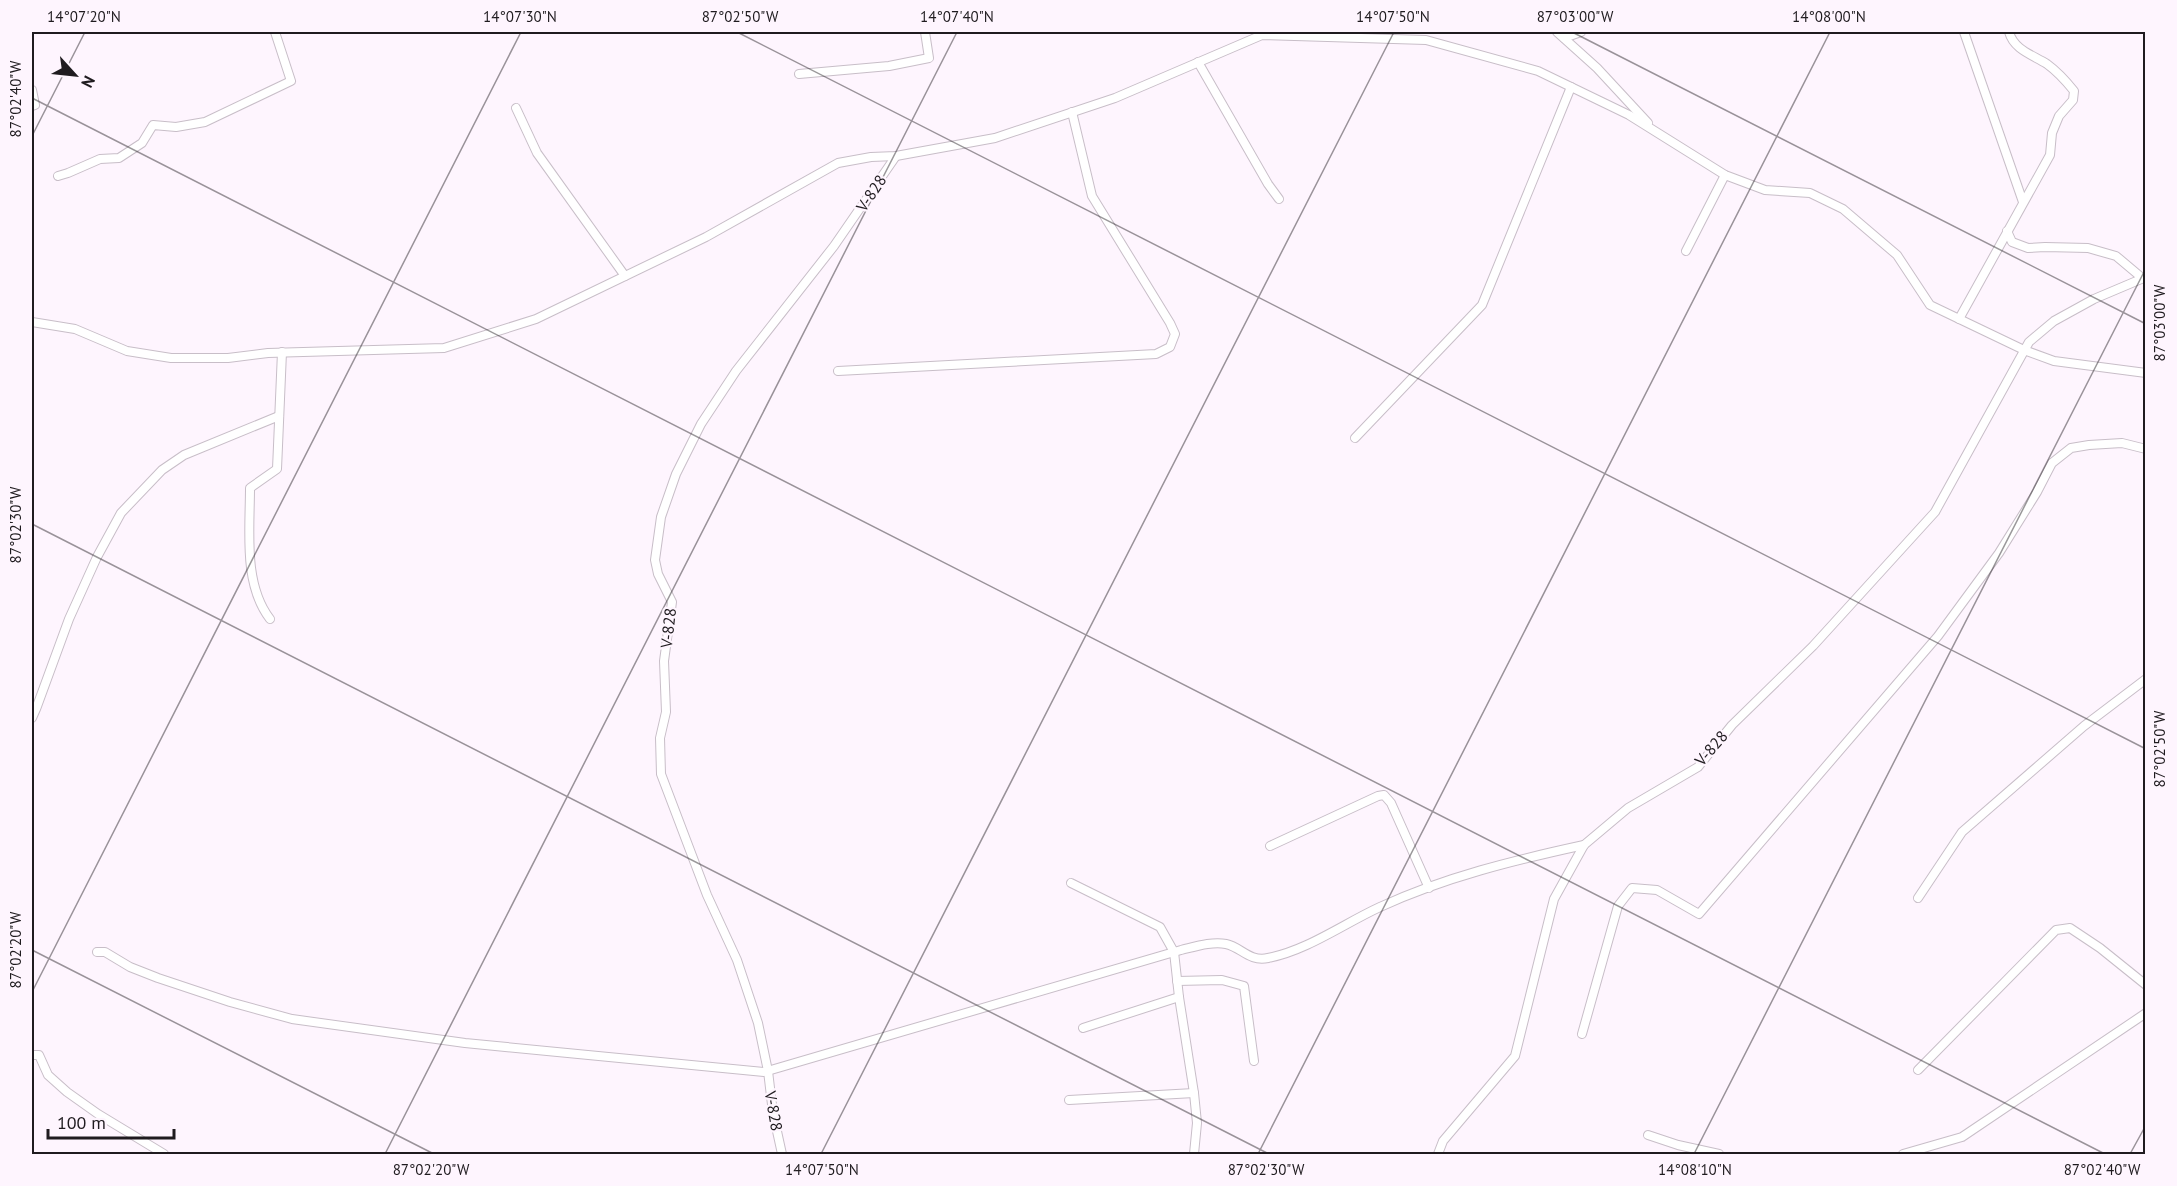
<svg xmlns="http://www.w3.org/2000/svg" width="2177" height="1186" viewBox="0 0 2177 1186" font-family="'PT Sans',sans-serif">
<rect width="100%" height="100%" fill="#fef5fe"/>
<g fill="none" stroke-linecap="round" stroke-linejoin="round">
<g stroke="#c8bec8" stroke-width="10">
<g id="minor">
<path d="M1557,32L1597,68L1648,123"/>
<path d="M1964,32L2023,202"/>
<path d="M1564,38L1581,32"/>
<path d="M1198,62L1268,184L1279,199"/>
<path d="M799,74L889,66L929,58L925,32"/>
<path d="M32,90L35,105L32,106"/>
<path d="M516,108L537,153L625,276"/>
<path d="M58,176L68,173L100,159L119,158L142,143L153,125L176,127L205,122L291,81L275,32"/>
<path d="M2007,231L2012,242L2028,248L2045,247L2088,248L2116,256L2141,277"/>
<path d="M1686,251L1725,175"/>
<path d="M1959,319L2050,155L2052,133L2059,116L2073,100L2074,91C2066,81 2058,72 2047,64C2033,55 2014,50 2009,32"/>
<path d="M32,322L75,329L127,351L171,358H228L268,353L444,348L536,319L706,237L838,163L871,157L896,156L995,138L1115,98L1262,35L1426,40L1538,71L1629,115L1725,175L1765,190L1810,193L1843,209L1897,255L1930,305L2024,350L2054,361L2146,373"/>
<path d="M838,371L1156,354L1170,347L1175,334L1170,323L1092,196L1072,112"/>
<path d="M1355,438L1482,305L1571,87"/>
<path d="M270,619C243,584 250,530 250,488L277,469L282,352"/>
<path d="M32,718L36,709L69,619L97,557L121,513L162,470L184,455L279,416"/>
<path d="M1270,846L1378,796L1384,795L1391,803L1429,888"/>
<path d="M1071,883L1160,927L1174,952L1179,997L1194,1093L1197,1123L1194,1154"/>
<path d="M1918,898L1962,832L2084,726L2146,679"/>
<path d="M97,952H105L130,967L158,978L230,1002L292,1019L465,1043L764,1072L1181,950C1194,947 1212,941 1226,944C1241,947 1249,962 1268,958C1308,950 1343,924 1380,907C1445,877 1515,860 1584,845"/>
<path d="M1177,981L1222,980L1244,986L1254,1061"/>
<path d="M1083,1028L1179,997"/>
<path d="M1582,1034L1618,906L1632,888L1657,890L1699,914L1938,636L1999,553L2037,492L2052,463L2071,448L2089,445L2122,443L2146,449"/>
<path d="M32,1055H39L48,1075L67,1092L98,1114L164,1154"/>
<path d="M1918,1070L2056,930L2070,928L2100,948L2146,985"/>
<path d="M1069,1100L1194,1093"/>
<path d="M1648,1135L1678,1145L1719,1154"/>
<path d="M782,1154L773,1113L768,1071L758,1023L737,960L707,895L661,774L660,738L666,712L664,661L672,602L658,574L655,560L661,517L676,474L701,424L736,371L834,246L896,156"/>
<path d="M1438,1154L1443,1141L1515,1056L1554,899L1584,845L1628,808L1698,767L1732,725L1813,646L1935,512L2029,342L2054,321L2094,299L2146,277"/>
<path d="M1903,1154L1962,1137L2146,1013"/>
</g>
</g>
<use href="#minor" stroke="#fff" stroke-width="8"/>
</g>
<path fill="none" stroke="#1f1b1f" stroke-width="1.5" stroke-opacity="0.45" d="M737,32L2146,749M1572,32L2146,324M32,98L2105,1154M32,136L85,32M32,524L1269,1154M32,950L434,1154M32,992L521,32M385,1154L957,32M821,1154L1394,32M1258,1154L1830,32M1694,1154L2146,268M2130,1154L2146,1125"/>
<g text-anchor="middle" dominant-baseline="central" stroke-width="4.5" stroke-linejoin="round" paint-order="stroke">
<g font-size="16" fill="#1f1b1f" stroke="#fef5fe">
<text transform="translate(871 193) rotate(-56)">V-828</text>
<text transform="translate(668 628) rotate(-84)">V-828</text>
<text transform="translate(1711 748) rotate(-49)">V-828</text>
<text transform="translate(774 1111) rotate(80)">V-828</text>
</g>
</g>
<rect width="2177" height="1186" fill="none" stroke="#fef5fe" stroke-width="66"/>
<g transform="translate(75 75) rotate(117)" stroke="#fef5fe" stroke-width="4.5" paint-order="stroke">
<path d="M0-4.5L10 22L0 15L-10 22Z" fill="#1f1b1f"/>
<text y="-9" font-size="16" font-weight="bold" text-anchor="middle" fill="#1f1b1f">N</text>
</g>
<path d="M48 1129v9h126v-9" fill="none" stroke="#1f1b1f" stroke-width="3"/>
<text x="57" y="1129" font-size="18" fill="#1f1b1f" stroke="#fef5fe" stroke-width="4.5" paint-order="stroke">100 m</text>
<rect x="33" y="33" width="2111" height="1120" fill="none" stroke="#1f1b1f" stroke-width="2"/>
<g font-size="15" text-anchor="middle" fill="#1f1b1f">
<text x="84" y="22">14°07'20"N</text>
<text x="520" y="22">14°07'30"N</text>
<text x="740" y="22">87°02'50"W</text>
<text x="957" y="22">14°07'40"N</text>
<text x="1393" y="22">14°07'50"N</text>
<text x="1575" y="22">87°03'00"W</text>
<text x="1829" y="22">14°08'00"N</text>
<text transform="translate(16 99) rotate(-90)" y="5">87°02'40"W</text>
<text transform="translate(2160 323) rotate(-90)" y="5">87°03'00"W</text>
<text transform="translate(16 525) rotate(-90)" y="5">87°02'30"W</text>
<text transform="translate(2160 749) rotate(-90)" y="5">87°02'50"W</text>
<text transform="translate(16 950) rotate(-90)" y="5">87°02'20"W</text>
<text x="431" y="1175">87°02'20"W</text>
<text x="822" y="1175">14°07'50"N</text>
<text x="1266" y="1175">87°02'30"W</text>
<text x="1695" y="1175">14°08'10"N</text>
<text x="2102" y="1175">87°02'40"W</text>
</g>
</svg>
